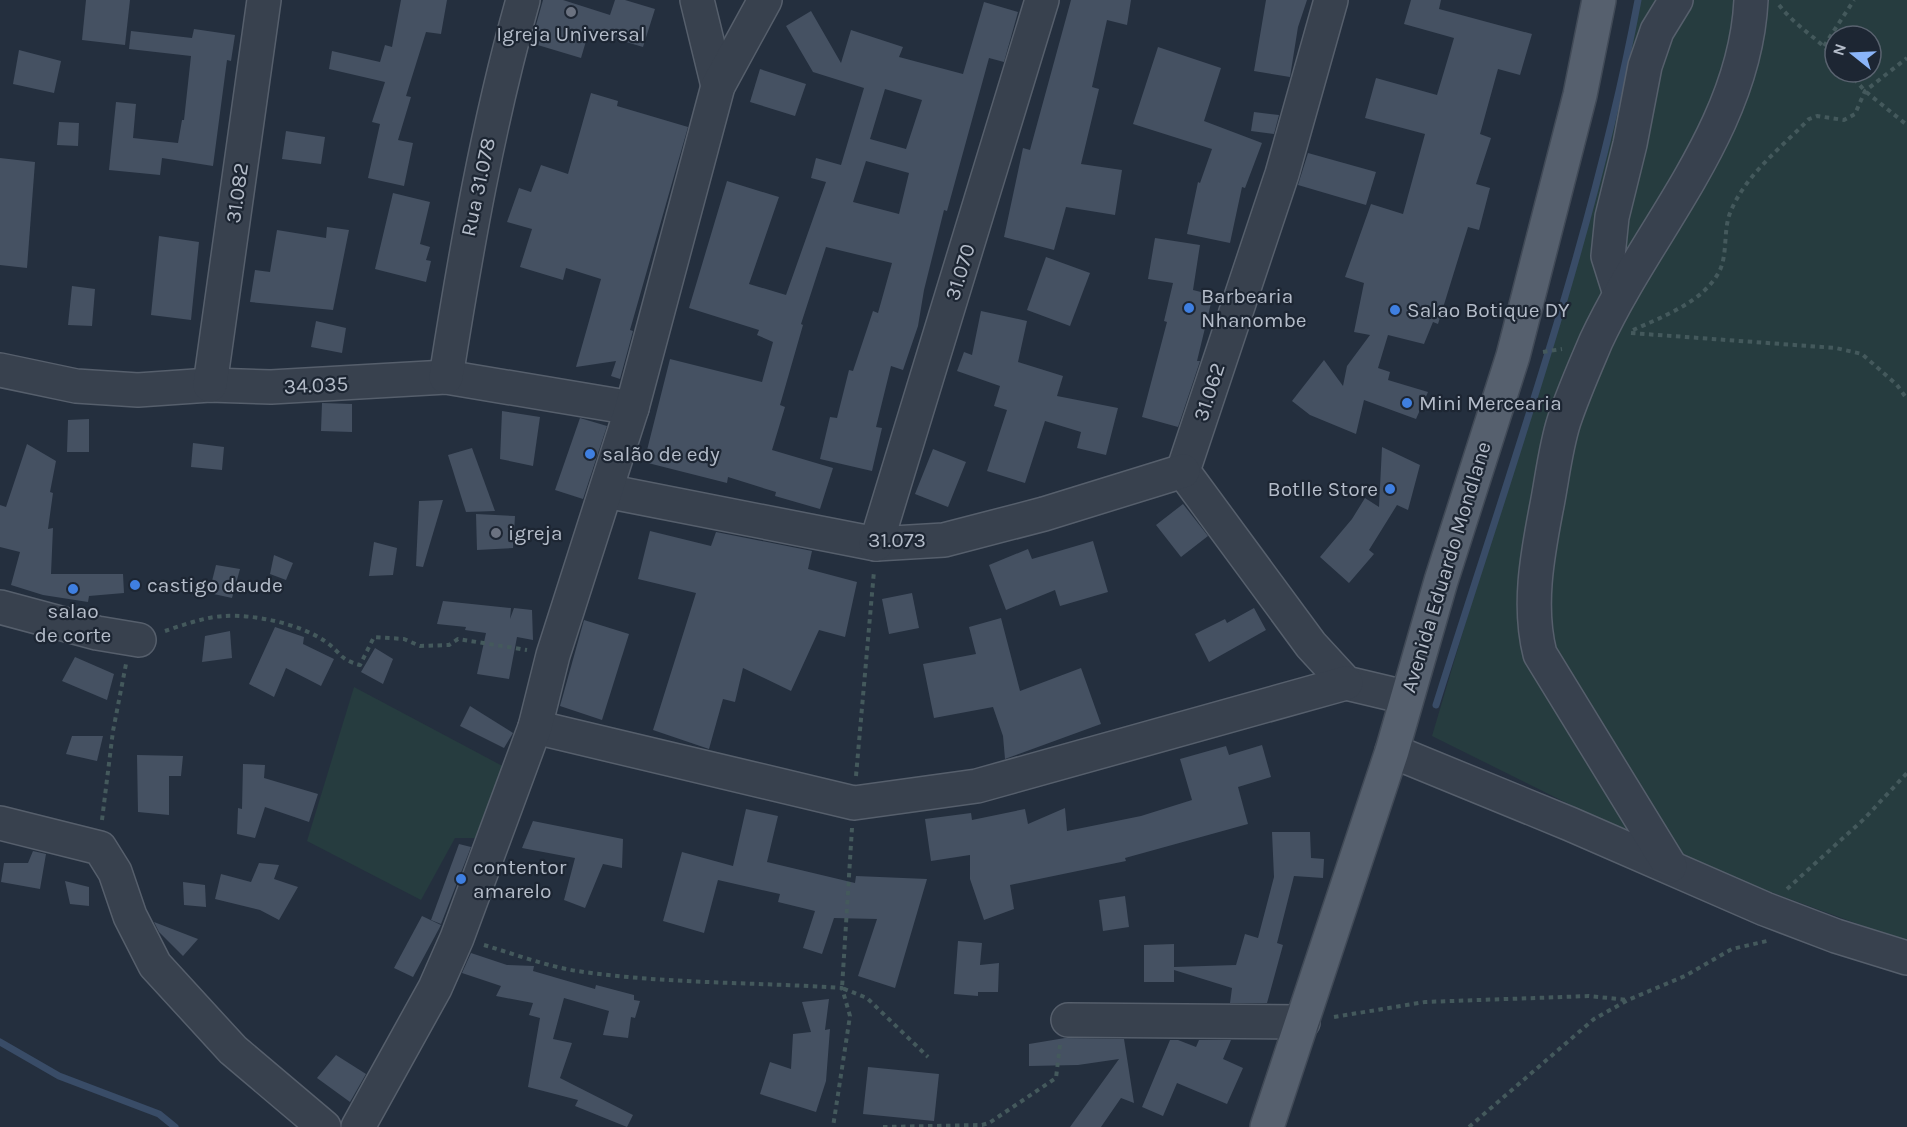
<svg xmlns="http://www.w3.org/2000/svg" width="1907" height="1127" viewBox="0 0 1907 1127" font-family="Karla,sans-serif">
<rect width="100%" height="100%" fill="#242f3e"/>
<g fill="#263c3f" fill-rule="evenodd">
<path d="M1637,0H1907V942L1675,857L1432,736L1603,158ZM1835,36H1871V72H1835Z"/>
<path d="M354,687L510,770L484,838H455L421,900L307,841Z"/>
</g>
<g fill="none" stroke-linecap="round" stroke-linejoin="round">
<g stroke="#394c67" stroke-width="7">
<path d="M1436,705C1509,472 1593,240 1638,0"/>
<path d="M0,1042L59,1076L159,1114L175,1127"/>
</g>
</g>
<g fill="#455162" fill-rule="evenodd">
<path d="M86,0H130L125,45L82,40Z"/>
<path d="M401,0H447L441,34L426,32L406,96L411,97L398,140L413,143L404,186L368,178L380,124L372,122L385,82L329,69L332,51L380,62L385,45L392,47Z"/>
<path d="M543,0H563L610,15L615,0H625L655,9L643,47L589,31L581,58L531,43Z"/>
<path d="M1071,0H1131L1127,25L1107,20L1092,87L1099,89L1081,164L1122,170L1115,215L1066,207L1054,250L1004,237L1023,148L1030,150Z"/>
<path d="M1266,0H1307L1298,27L1290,77L1254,71Z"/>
<path d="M1411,0H1441L1439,9L1532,34L1520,75L1498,69L1480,134L1491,138L1476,184L1490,188L1479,230L1468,227L1438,324L1433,322L1424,344L1388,335L1378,368L1390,372L1388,380L1428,392L1416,419L1364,400L1356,434L1310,415L1292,401L1324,360L1343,386L1347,366L1370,335L1354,332L1364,283L1345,277L1371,204L1403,214L1425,134L1365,118L1376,78L1437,95L1454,38L1404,24Z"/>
<path d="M984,2L1018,12L1004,62L989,58L947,211L944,210L924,290L918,326L903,370L891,366L876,427L882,428L872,471L820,459L830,417L837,418L849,370L853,371L873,311L878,313L892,263L826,247L801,324L803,325L780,405L785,407L772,450L833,468L820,509L775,496L776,492L728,477L727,483L644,462L670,359L762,382L773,342L757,335L759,330L689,308L727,181L779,197L749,284L786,295L826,182L811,178L816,158L841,165L864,88L813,72L786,26L811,11L841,63L851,30L903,47L899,57L963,74ZM885,89L922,100L906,149L870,139ZM866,161L909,173L899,214L853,202Z"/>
<path d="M194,29L235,35L231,61L227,60L213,166L162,158L160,175L109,170L116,102L136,104L133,138L178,143L182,120H184L191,56L129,49L131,31L192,38Z"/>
<path d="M1158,47L1221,68L1204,121L1262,143L1245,188L1242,187L1230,243L1187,234L1198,182L1200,183L1212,149L1133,124Z"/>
<path d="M19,50L61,61L54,93L13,84Z"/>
<path d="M760,69L806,84L795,116L750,102Z"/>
<path d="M591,93L618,101L617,106L688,127L630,330L633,331L620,379L611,376L616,361L576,367L601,279L566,268L563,280L520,267L532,229L507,222L519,188L531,192L541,165L568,174Z"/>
<path d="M1254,112L1279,115L1274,134L1251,131Z"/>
<path d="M59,122L79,123L78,146L57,145Z"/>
<path d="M286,131L325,137L321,164L282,159Z"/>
<path d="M1308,153L1376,172L1366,205L1298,185Z"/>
<path d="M0,158L35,162L27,268L0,265Z"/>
<path d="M393,193L430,202L420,244L430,247L426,260L431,261L426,282L375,269Z"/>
<path d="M327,227L349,230L333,310L250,302L255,270L270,272L277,230L326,238Z"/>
<path d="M159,236L199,242L191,320L151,315Z"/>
<path d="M1155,238L1200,245L1193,290L1213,295L1197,361H1200L1178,427L1142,417L1167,322L1164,321L1173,283L1148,279Z"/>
<path d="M1046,257L1090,273L1070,326L1027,310Z"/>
<path d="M72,286L95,289L92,326L68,325Z"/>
<path d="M981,311L1027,321L1018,362L1063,376L1057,396L1118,408L1106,455L1077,448L1081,432L1045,421L1025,483L987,471L1007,410L994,406L1000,386L957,371L964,352L972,355Z"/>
<path d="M316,321L346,328L342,353L311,347Z"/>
<path d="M322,403L352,404V432L321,431Z"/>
<path d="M502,411L540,417L533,466L500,459Z"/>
<path d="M580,418L607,426L583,499L555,490Z"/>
<path d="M89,419V452H67L68,420Z"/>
<path d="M193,443L224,447L222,470L191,467Z"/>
<path d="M27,444L56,461L50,492L53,493L48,529L53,528L51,574H123L124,593L89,596L88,602L43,595L11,585L20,552L0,547V505L6,507Z"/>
<path d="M1382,447L1420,465L1408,510L1397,505L1369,550L1374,554L1349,583L1320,557L1352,519L1365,498L1379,507Z"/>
<path d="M472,448L495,511L466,512L448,455Z"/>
<path d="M933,449L966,462L948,507L915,494Z"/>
<path d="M443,500L423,567L416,566L419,501Z"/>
<path d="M1183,504L1208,536L1181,557L1156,525Z"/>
<path d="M476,514L515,516L513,548L477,550Z"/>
<path d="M650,531L711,546L716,532L812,551L808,569L857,582L845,637L819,630L791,691L743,668L735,702L723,699L709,749L653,730L696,593L638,579Z"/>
<path d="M1093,541L1108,592L1060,606L1055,590L1006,610L989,565L1028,549L1032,559Z"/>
<path d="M374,542L397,548L393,575L369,576Z"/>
<path d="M274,555L293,563L286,580L270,574Z"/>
<path d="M216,565L240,569L232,598L209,593Z"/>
<path d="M912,593L919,628L889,634L882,599Z"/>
<path d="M443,601L511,608L510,619L514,608L532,610L533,640L517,637L509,679L477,674L486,633L465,630L466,627L437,624Z"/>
<path d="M1254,608L1266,630L1209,662L1195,634L1225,619L1227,623Z"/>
<path d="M1001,618L1020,691L1081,668L1101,724L1005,759L1003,736L993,707L934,718L923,664L976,654L969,627Z"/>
<path d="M584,620L629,634L602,720L560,706Z"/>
<path d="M275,627L304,637L303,644L334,659L321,686L286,668L274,697L249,684Z"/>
<path d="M230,631L232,658L202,662L205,636Z"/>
<path d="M375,648L393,659L383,684L361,672Z"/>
<path d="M75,657L114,674L107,700L62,681Z"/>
<path d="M470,706L513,733L504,748L460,726Z"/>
<path d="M72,736H103L97,761L66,754Z"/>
<path d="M1262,745L1271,777L1238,787L1248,824L1125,858L1126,861L1010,885L1014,909L984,920L970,879V855L931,861L925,819L971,813L972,820L1025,809L1028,824L1065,808L1067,831L1141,816L1192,800L1180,759L1226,746L1229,755Z"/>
<path d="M137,755L183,756L181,776H169V815L138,812Z"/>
<path d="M243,764L265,765L264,778L318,794L309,822L265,807L255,838L237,834L238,808L242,809Z"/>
<path d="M746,809L778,816L767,862L855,883L856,876L927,879L895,988L858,976L877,919L834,918L822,954L803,948L815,911L778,902L780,894L718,880L704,933L663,921L682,852L733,866Z"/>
<path d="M533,821L623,839L622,868L603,864L585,908L564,900L575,858L522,848Z"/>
<path d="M1272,832H1310L1311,858L1324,859L1323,878L1294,876L1277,943L1283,945L1267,1003H1230L1232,988L1174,970V982H1144V945L1174,944V970V967L1236,965L1245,934L1258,938L1274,877Z"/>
<path d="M459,844L471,847L441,924L431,920Z"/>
<path d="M33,851L46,854L40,889L1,882L4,863H28Z"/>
<path d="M259,863L279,865L274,879L298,887L279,920L260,910L215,899L221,874L251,882Z"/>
<path d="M65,881L89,887V906L70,904Z"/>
<path d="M183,882L205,885L206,907L184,905Z"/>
<path d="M1125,896L1129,927L1103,931L1099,900Z"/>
<path d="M422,916L441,925L413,977L394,968Z"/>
<path d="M154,922L198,939L183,956L159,932Z"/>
<path d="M958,941L982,943L980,965L999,963L998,992H978V996L954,994Z"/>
<path d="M471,953L507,965L534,966L533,971L595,989L596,985L634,995V1000L640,1001L635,1018L631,1017L628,1038L603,1035L609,1011L564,998L553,1039L572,1043L560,1078L633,1115L627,1127L575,1106L578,1100L528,1087L540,1018L529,1015L533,1003L496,996L501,986L462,973Z"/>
<path d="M829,999L825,1030L830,1029L826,1081L816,1112L760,1094L770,1062L791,1069L793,1034L811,1032L802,1002Z"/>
<path d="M1065,1038L1124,1039L1134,1103L1121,1098L1101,1127H1070L1119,1059L1078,1065L1029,1066V1044Z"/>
<path d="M1170,1040H1178L1196,1047L1199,1040H1231L1223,1059L1243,1068L1227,1104L1177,1083L1163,1116L1142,1107Z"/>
<path d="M336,1055L366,1074L350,1102L317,1078Z"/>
<path d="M868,1067L939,1074L934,1121L863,1114Z"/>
</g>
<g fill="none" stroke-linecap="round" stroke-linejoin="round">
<g stroke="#565f6c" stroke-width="36">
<g id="minor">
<path d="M697,0L718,86"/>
<path d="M1331,0L1282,174L1183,471L1311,645L1346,683L1405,697"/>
<path d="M1620,294L1608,256L1612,217L1630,144L1645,66L1657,31L1676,0"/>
<path d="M0,370L76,386L138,390L210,385L271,387L446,377L632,408"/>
<path d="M446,377C466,250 488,124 523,0"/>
<path d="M210,385L264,0"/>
<path d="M606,491L876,544L944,540L1044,514L1183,471"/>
<path d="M876,544L1042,0"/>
<path d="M0,607L97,633L139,640"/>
<path d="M535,727L854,803L977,786L1346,683"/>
<path d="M1392,751L1570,824L1765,909L1836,936L1907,958"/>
<path d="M0,823L100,848L115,872L130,916L155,965L233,1050L324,1127"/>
<path d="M1670,866L1540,654C1528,607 1537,557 1546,510C1552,481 1555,449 1564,421C1573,394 1585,367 1596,341C1648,229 1745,129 1751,0"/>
<path d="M1068,1020L1303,1022"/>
<path d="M358,1127L435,988L457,938L535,727L553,655L632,408L718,86L765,0"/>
</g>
</g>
<g stroke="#414a57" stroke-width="36">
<path id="major" d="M1267,1127L1392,751L1441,581L1513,356L1580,95L1599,0"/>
</g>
<g stroke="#44595c" stroke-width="4" stroke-dasharray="4.5 4.5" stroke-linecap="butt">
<path d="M1779,5C1797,28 1817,37 1835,58"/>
<path d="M1824,46L1854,0"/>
<path d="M1848,72L1865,91L1907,125"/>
<path d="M1633,330C1662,317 1703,302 1719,272C1728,255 1723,231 1730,213C1745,175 1781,148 1809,119L1817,116L1844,120L1855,114L1865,91L1907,58"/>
<path d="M1631,333L1836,348L1862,354L1897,385L1907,399"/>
<path d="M1543,352L1562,349"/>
<path d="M165,631C183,625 205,617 224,616C254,614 301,624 326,642C342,653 338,659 360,665L374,637L404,639L420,646L449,645L458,639L527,650"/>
<path d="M856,776L874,571"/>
<path d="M102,820L113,731L126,664"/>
<path d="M852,828L842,988L867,998L928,1057"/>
<path d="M1787,889L1864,819L1907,773"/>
<path d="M484,945C514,954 546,966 577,971C665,984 754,982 842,988L850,1016L833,1127"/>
<path d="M1334,1017L1425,1002L1589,996L1628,1000"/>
<path d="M883,1127L982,1125L989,1123L1056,1078L1060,1045"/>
<path d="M1469,1127L1594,1019L1628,1000L1685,976L1732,949L1767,941"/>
</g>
<use href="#minor" stroke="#38414e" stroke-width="33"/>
<use href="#major" stroke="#56606e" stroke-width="33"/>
</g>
<g fill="#6b7280" stroke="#1d2633" stroke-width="2">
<circle cx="571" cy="12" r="6"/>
<circle cx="496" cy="533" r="6"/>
</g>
<g fill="#3f7fe0" stroke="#1d2633" stroke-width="2">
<circle cx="1189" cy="308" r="6"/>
<circle cx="1395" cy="310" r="6"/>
<circle cx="1407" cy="403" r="6"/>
<circle cx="590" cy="454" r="6"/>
<circle cx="1390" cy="489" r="6"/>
<circle cx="135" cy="585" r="6"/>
<circle cx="73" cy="589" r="6"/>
<circle cx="461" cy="879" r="6"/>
</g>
<g text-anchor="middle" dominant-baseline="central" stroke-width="4.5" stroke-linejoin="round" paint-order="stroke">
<g font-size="21" fill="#b4bcc9" stroke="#1d2633" text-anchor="start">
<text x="571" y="34" text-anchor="middle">Igreja Universal</text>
<text x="1201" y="296">Barbearia<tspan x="1201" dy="24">Nhanombe</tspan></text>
<text x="1407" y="310">Salao Botique DY</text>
<text x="1419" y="403">Mini Mercearia</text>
<text x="602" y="454">salão de edy</text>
<text x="1378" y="489" text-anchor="end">Botlle Store</text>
<text x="508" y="533">igreja</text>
<text x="147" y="585">castigo daude</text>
<text x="73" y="611" text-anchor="middle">salao<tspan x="73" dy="24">de corte</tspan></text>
<text x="473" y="867">contentor<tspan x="473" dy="24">amarelo</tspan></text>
</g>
<g font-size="21" fill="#b4bcc9" stroke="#1d2633">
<text transform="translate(478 187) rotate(-78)">Rua 31.078</text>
<text transform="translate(237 193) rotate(-82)">31.082</text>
<text transform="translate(960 272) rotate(-73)">31.070</text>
<text transform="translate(316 385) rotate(-3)">34.035</text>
<text transform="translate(1209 392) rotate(-72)">31.062</text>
<text x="897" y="540">31.073</text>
<text transform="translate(1446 567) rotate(-73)">Avenida Eduardo Mondlane</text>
</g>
</g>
<g transform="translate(1853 54) rotate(288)"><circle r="28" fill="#1d2633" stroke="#59626f" stroke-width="1.5"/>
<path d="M0-4.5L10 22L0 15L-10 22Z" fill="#8ab4f8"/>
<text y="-9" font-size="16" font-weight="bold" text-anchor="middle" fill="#b4bcc9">N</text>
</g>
</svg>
